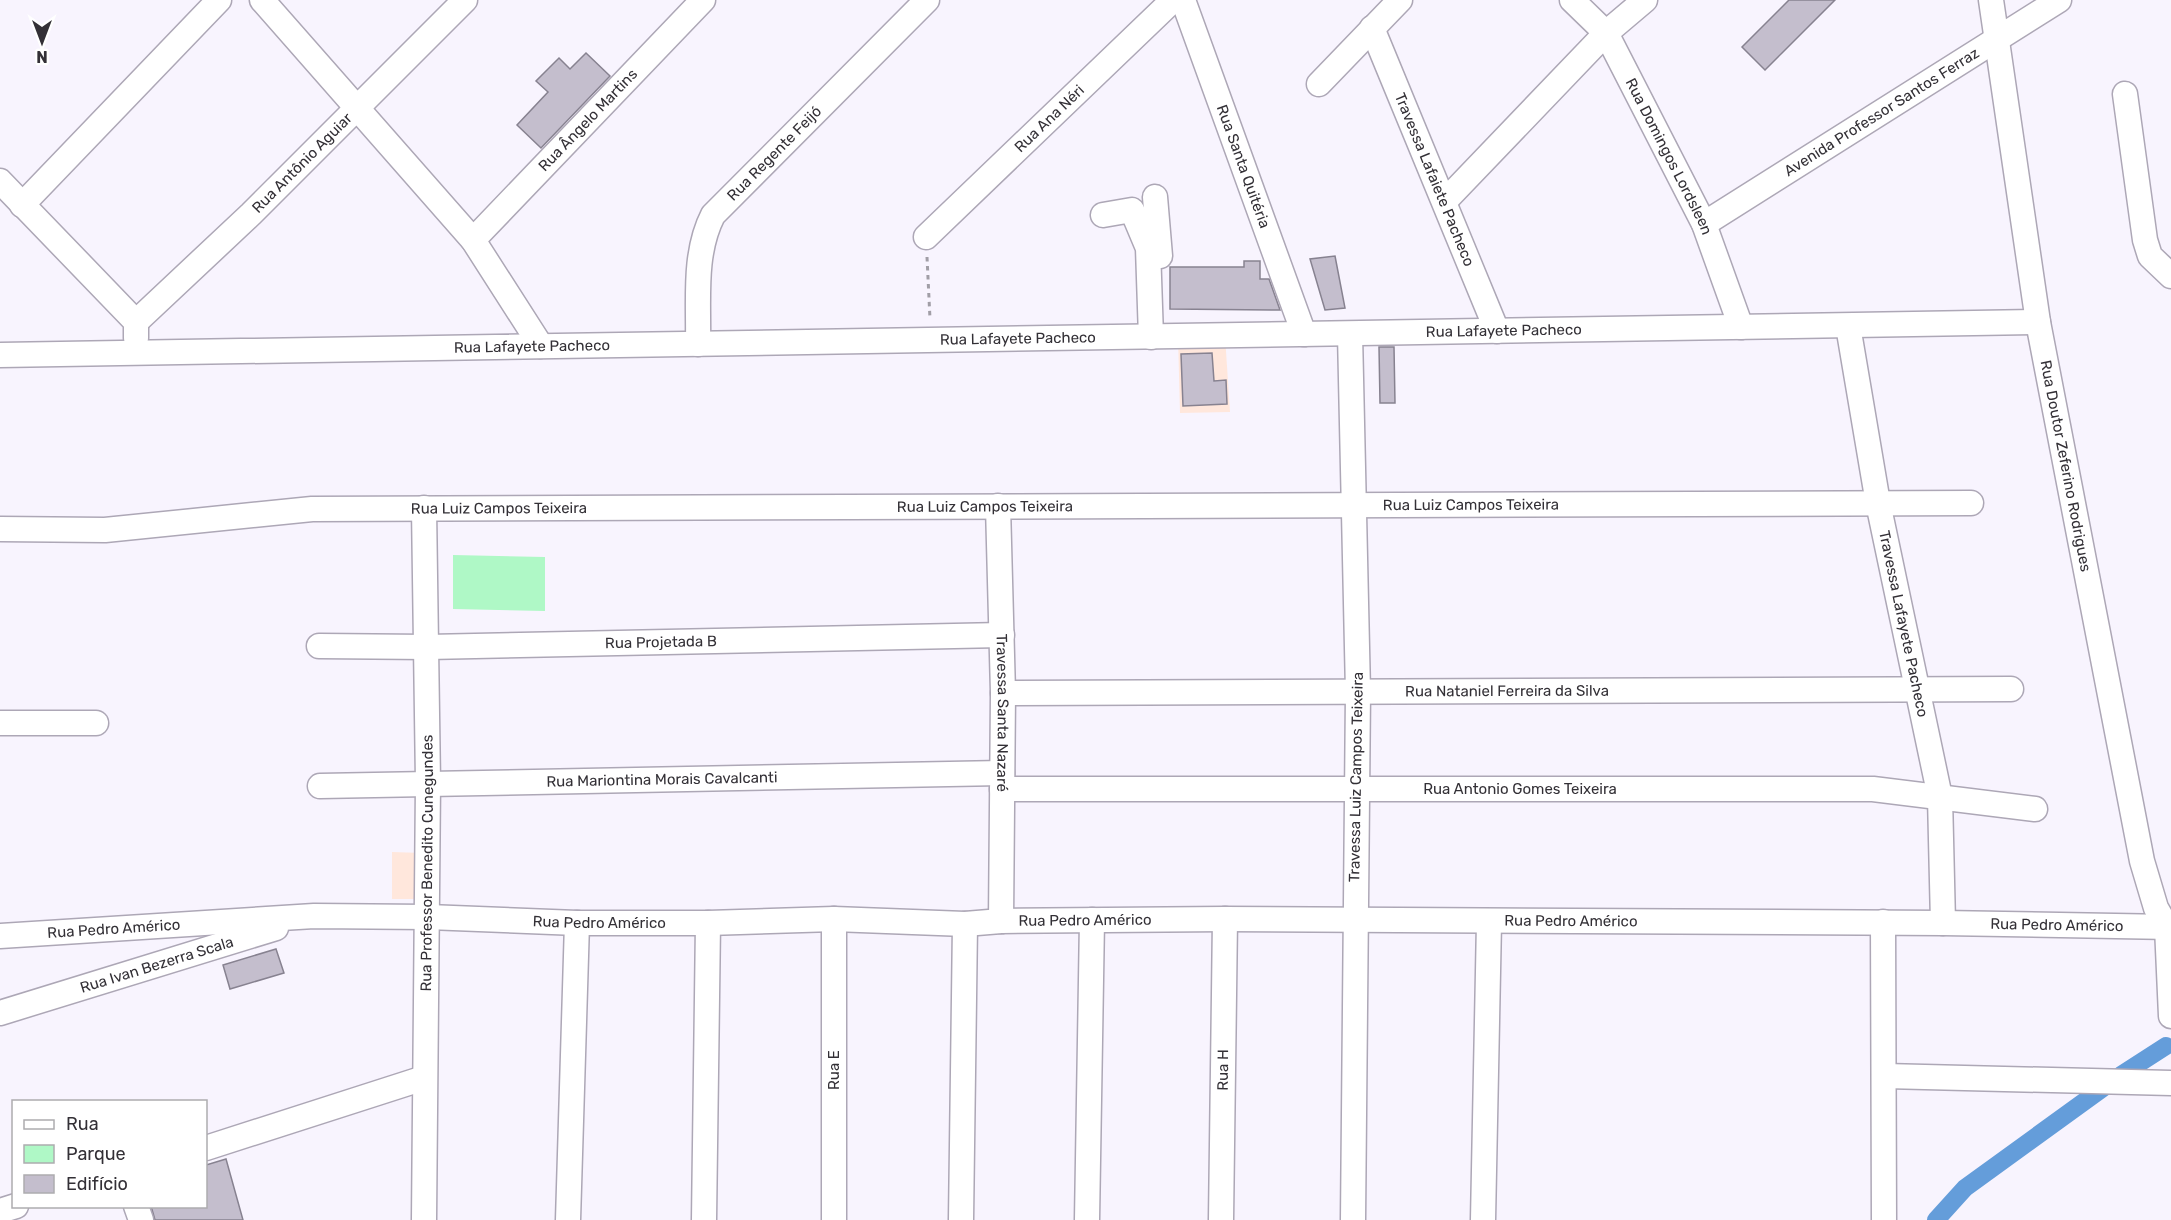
<svg xmlns="http://www.w3.org/2000/svg" width="2171" height="1220" viewBox="0 0 2171 1220" font-family="Rubik,sans-serif">
<rect width="100%" height="100%" fill="#f8f4fe"/>
<g fill="#ffe7dc">
<path d="M1225,336L1230,412L1180,413L1178,337Z"/>
<path d="M392,852L422,853L421,899H392Z"/>
</g>
<path fill="#aff8c6" d="M453,555L545,557V611L453,609Z"/>
<g fill="none" stroke-linecap="round" stroke-linejoin="round">
<g stroke="#649dda" stroke-width="18">
<path d="M2121,1075L2166,1046"/>
<path d="M1936,1220L1965,1188L2103,1088"/>
</g>
</g>
<g fill="#c4becd" stroke="#878290" stroke-width="1.5">
<path d="M1789,0H1835L1765,70L1742,47Z"/>
<path d="M586,53L610,76L541,148L517,125L548,92L536,81L559,58L570,69Z"/>
<path d="M1335,256L1345,308L1325,310L1310,259Z"/>
<path d="M1244,261H1260V279H1269L1280,310L1170,309V267H1244Z"/>
<path d="M1379,347H1394L1395,403H1380Z"/>
<path d="M1212,353L1214,381L1226,380L1227,404L1183,406L1181,354Z"/>
<path d="M276,949L284,973L230,989L223,965Z"/>
<path d="M226,1159L243,1220H155L151,1206H206V1165Z"/>
</g>
<g fill="none" stroke-linecap="round" stroke-linejoin="round">
<g stroke="#ada7b6" stroke-width="27">
<g id="minor">
<path d="M262,0L473,240L541,346"/>
<path id="s1" d="M1183,0L1304,334"/>
<path id="s2" d="M1572,0L1606,33L1704,224L1741,327"/>
<path id="s3" d="M1991,0L2038,322L2142,861L2156,908L2167,927L2171,1016"/>
<path id="s4" d="M1372,28L1497,331"/>
<path d="M1319,84L1400,0"/>
<path d="M2125,94L2145,240L2150,256L2171,276"/>
<path d="M0,181L136,322V338"/>
<path d="M1155,197L1160,256"/>
<path d="M1445,201L1606,33L1645,0"/>
<path d="M22,205L219,0"/>
<path d="M1103,215L1132,210L1148,248L1151,337"/>
<path id="s5" d="M1704,224L2059,0"/>
<path id="s6" d="M926,237L1173,0"/>
<path id="s7" d="M473,240L703,0"/>
<path id="s8" d="M136,322L251,214L465,0"/>
<path id="s9" d="M1848,326L1878,503L1940,797L1943,923"/>
<path d="M1350,334L1358,692L1353,1220"/>
<path id="s10" d="M698,344C699,301 693,254 713,215L927,0"/>
<path id="s11" d="M0,355L2038,322"/>
<path id="s12" d="M998,506L1003,693L1001,921"/>
<path id="s13" d="M0,529L105,530L312,509L1971,503"/>
<path id="s14" d="M319,646L428,647L1002,635"/>
<path id="s15" d="M1003,693L2011,689"/>
<path d="M0,723H96"/>
<path id="s16" d="M320,786L1002,773"/>
<path id="s17" d="M1002,789H1873L2035,809"/>
<path d="M834,919V1220"/>
<path d="M1883,922L1884,1220"/>
<path id="s18" d="M0,936L314,916L428,917L577,923H708L834,919L965,924L1001,921L1225,919L1943,923L2171,927"/>
<path id="s19" d="M0,1013L276,928"/>
<path d="M1885,1076L2171,1083"/>
<path d="M206,1148L424,1078"/>
<path d="M136,1206L141,1220"/>
<path d="M0,1211L16,1206"/>
<path id="s20" d="M424,1220L428,783L424,508"/>
<path d="M568,1220L577,923"/>
<path d="M704,1220L708,923"/>
<path d="M961,1220L965,924"/>
<path d="M1087,1220L1092,920"/>
<path id="s21" d="M1221,1220L1225,919"/>
<path d="M1483,1220L1489,922"/>
</g>
</g>
<path stroke="#a19ea6" stroke-width="3" stroke-dasharray="4.5 4.5" stroke-linecap="butt" d="M927,257L930,319"/>
<use href="#minor" stroke="#fff" stroke-width="24"/>
</g>
<g text-anchor="middle" dominant-baseline="central" stroke-width="4.5" stroke-linejoin="round" paint-order="stroke">
<g font-size="15" fill="#333036" stroke="#fff">
<text stroke="none"><textPath href="#s5" startOffset="210">Avenida Professor Santos Ferraz</textPath></text>
<text stroke="none"><textPath href="#s6" startOffset="171">Rua Ana Néri</textPath></text>
<text stroke="none"><textPath href="#s7" startOffset="166">Rua Ângelo Martins</textPath></text>
<text stroke="none"><textPath href="#s10" startOffset="218">Rua Regente Feijó</textPath></text>
<text stroke="none"><textPath href="#s2" startOffset="186">Rua Domingos Lordsleen</textPath></text>
<text stroke="none"><textPath href="#s8" startOffset="230">Rua Antônio Aguiar</textPath></text>
<text stroke="none"><textPath href="#s1" startOffset="177">Rua Santa Quitéria</textPath></text>
<text stroke="none"><textPath href="#s4" startOffset="164">Travessa Lafaiete Pacheco</textPath></text>
<text stroke="none"><textPath href="#s11" startOffset="1504">Rua Lafayete Pacheco</textPath></text>
<text stroke="none"><textPath href="#s11" startOffset="1018">Rua Lafayete Pacheco</textPath></text>
<text stroke="none"><textPath href="#s11" startOffset="532">Rua Lafayete Pacheco</textPath></text>
<text stroke="none"><textPath href="#s3" startOffset="472">Rua Doutor Zeferino Rodrigues</textPath></text>
<text stroke="none"><textPath href="#s13" startOffset="1472">Rua Luiz Campos Teixeira</textPath></text>
<text stroke="none"><textPath href="#s13" startOffset="986">Rua Luiz Campos Teixeira</textPath></text>
<text stroke="none"><textPath href="#s13" startOffset="500">Rua Luiz Campos Teixeira</textPath></text>
<text stroke="none"><textPath href="#s9" startOffset="303">Travessa Lafayete Pacheco</textPath></text>
<text stroke="none"><textPath href="#s14" startOffset="342">Rua Projetada B</textPath></text>
<text stroke="none"><textPath href="#s15" startOffset="504">Rua Nataniel Ferreira da Silva</textPath></text>
<text stroke="none"><textPath href="#s12" startOffset="207">Travessa Santa Nazaré</textPath></text>
<text transform="translate(1356 777) rotate(-89)">Travessa Luiz Campos Teixeira</text>
<text stroke="none"><textPath href="#s16" startOffset="342">Rua Mariontina Morais Cavalcanti</textPath></text>
<text stroke="none"><textPath href="#s17" startOffset="518">Rua Antonio Gomes Teixeira</textPath></text>
<text stroke="none"><textPath href="#s20" startOffset="357">Rua Professor Benedito Cunegundes</textPath></text>
<text stroke="none"><textPath href="#s18" startOffset="1086">Rua Pedro Américo</textPath></text>
<text stroke="none"><textPath href="#s18" startOffset="600">Rua Pedro Américo</textPath></text>
<text stroke="none"><textPath href="#s18" startOffset="1572">Rua Pedro Américo</textPath></text>
<text stroke="none"><textPath href="#s18" startOffset="2058">Rua Pedro Américo</textPath></text>
<text stroke="none"><textPath href="#s18" startOffset="114">Rua Pedro Américo</textPath></text>
<text stroke="none"><textPath href="#s19" startOffset="164">Rua Ivan Bezerra Scala</textPath></text>
<text stroke="none"><textPath href="#s21" startOffset="150">Rua H</textPath></text>
<text transform="translate(834 1070) rotate(-90)">Rua E</text>
</g>
</g>
<rect x="12" y="1100" width="195" height="108" fill="#ffffff" stroke="#adacaf" stroke-width="1.5"/>
<rect x="24" y="1120" width="30" height="9" fill="#ffffff" stroke="#adacaf" stroke-width="1.5"/>
<text x="66" y="1130" font-size="18" fill="#333036">Rua</text>
<rect x="24" y="1145" width="30" height="18" fill="#aff8c6" stroke="#adacaf" stroke-width="1.5"/>
<text x="66" y="1160" font-size="18" fill="#333036">Parque</text>
<rect x="24" y="1175" width="30" height="18" fill="#c4becd" stroke="#adacaf" stroke-width="1.5"/>
<text x="66" y="1190" font-size="18" fill="#333036">Edifício</text>
<g transform="translate(42 42) rotate(180)" stroke="#ffffff" stroke-width="4.5" paint-order="stroke">
<path d="M0-4.5L10 22L0 15L-10 22Z" fill="#333036"/>
<text y="-9" font-size="16" font-weight="bold" text-anchor="middle" fill="#333036">N</text>
</g>
</svg>
